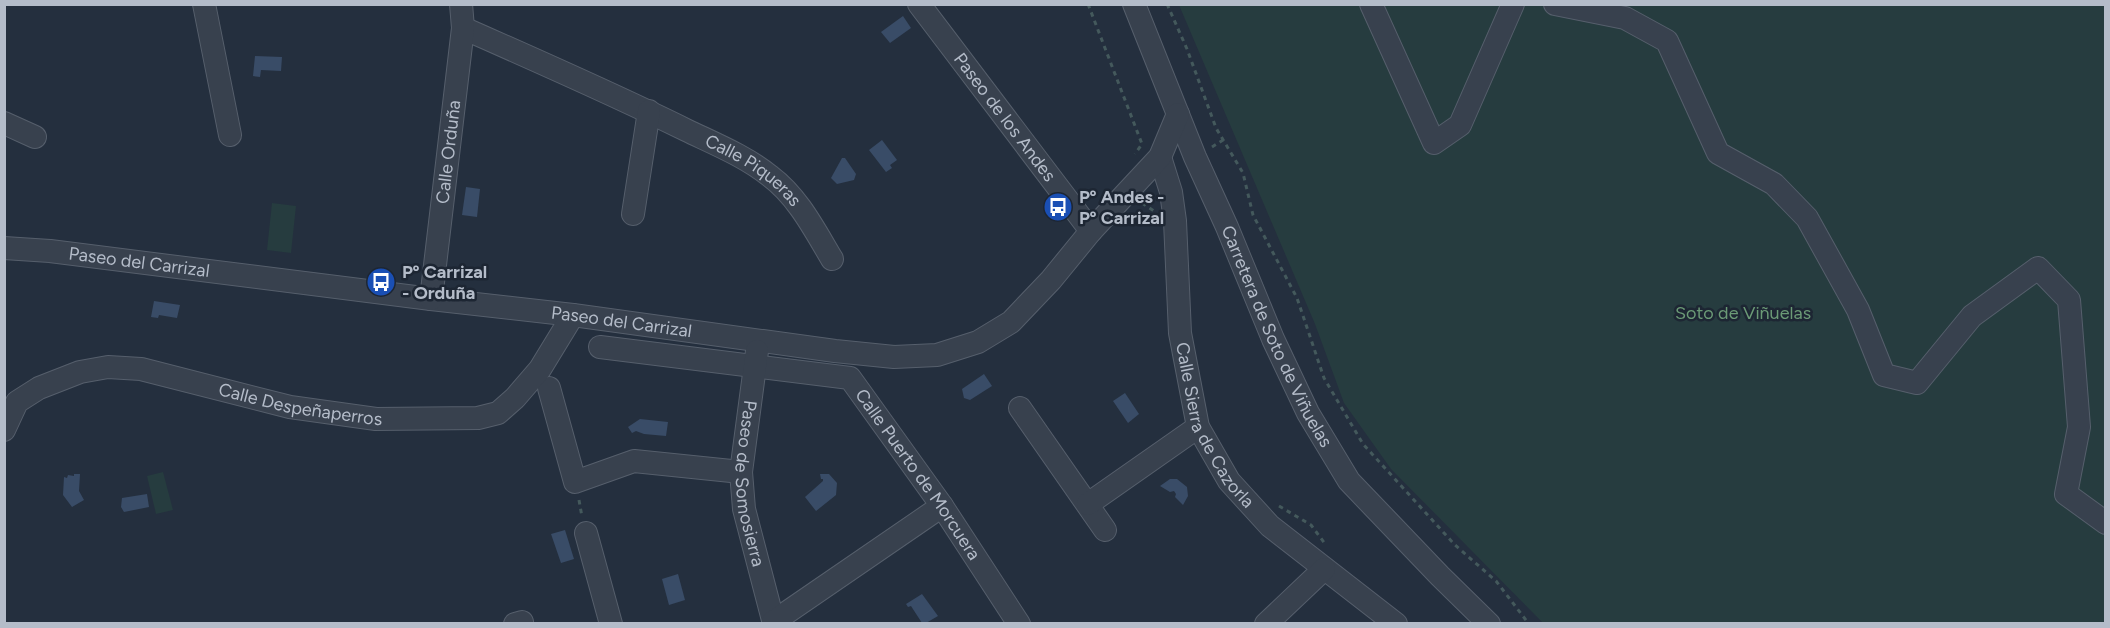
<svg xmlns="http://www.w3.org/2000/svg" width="2110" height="628" viewBox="0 0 2110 628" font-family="Figtree,sans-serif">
<rect width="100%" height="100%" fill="#242f3e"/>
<g fill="#263c3f">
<path d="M1179,5H2105V623H1543L1391,469L1344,403L1315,324Z"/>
<path d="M272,203L296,206L291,253L267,250Z"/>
<path d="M163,472L173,510L156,514L147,476Z"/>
</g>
<g fill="#394c67">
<path d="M903,16L911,28L890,43L881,32Z"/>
<path d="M255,56L282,57L281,71L261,70L260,77L253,76Z"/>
<path d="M882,140L897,160L890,165L892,168L886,172L869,150Z"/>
<path d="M842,158H845L856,174L854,180L837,184L831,178Z"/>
<path d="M466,187L480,189L477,217L462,215Z"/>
<path d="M154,301L180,305L177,318L159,315L158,318L151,317Z"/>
<path d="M984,374L992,386L970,400L964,398L962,389Z"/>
<path d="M1125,393L1139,414L1128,423L1113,401Z"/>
<path d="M640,419L668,422L666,436L644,434L636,431L632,433L628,427Z"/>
<path d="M74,474H80L79,491L84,500L72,507L63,495L64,477L67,478L68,475L74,476Z"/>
<path d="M820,474H829L837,483L836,495L816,511L805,497L823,481V479H821Z"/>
<path d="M1170,479H1177L1187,487L1188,496L1183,505L1175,497L1176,494L1174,491L1170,492L1160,486Z"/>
<path d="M147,494L149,507L124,512L121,507L122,498Z"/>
<path d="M565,530L574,559L561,563L551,534Z"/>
<path d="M678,574L685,600L669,605L662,579Z"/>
<path d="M922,594L938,616L926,623H922L911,606L908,607L906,604Z"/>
</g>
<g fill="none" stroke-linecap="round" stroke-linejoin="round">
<g stroke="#565f6c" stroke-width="24">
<g id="minor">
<path d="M204,4L230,135"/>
<path id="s1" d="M919,4L1091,231"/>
<path id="s2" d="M1134,4L1195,157L1227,227L1273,339L1308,413L1349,481L1440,576L1489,624"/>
<path d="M1371,4L1434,143L1460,125L1513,4"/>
<path d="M1555,4L1625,18L1667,41L1718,153L1774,184L1807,218L1858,310L1884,375L1917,383L1972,316L2038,268L2069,300L2079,427L2066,494L2106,523"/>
<path id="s3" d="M463,28C538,61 613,94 686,130C715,144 745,156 770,176C798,197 814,229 832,259"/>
<path d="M4,123L35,137"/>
<path id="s4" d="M1160,157L1171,192L1175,221L1180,333L1198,427L1229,481L1270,526L1396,624"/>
<path d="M633,214L649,111"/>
<path id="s5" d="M4,248L50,251L431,299L573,315L835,351L894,357L937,355L978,342L1011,322L1051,280L1091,231L1160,157L1178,114"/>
<path id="s6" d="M431,299L463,28L461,4"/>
<path id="s7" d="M600,347L850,378L942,506L1019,624"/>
<path id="s8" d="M757,351L741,472L744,509L774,624"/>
<path d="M549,388L575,482L634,461L741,472"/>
<path d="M1020,408L1105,530"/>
<path id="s9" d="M4,430L17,402L39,388L80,372L108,367L141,369L290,407L376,419L478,418L498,413L515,398L540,369L573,315"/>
<path d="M1088,504L1198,427"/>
<path d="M586,533L611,624"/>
<path d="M773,622L942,506"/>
<path d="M515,624L522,622"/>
<path d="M1266,624L1324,569"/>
</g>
</g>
<g stroke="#44595c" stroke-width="3" stroke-dasharray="4.5 4.5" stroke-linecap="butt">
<path d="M1088,4L1142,144L1135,154"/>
<path d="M1167,4L1187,49L1216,128L1243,173L1253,215L1297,298L1324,378L1363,444L1455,545L1496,581L1529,624"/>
<path d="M1212,147L1223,140"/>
<path d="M1142,203L1154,211"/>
<path d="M579,500L582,517"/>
<path d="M1279,506L1311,525L1326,545"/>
</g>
<use href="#minor" stroke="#38414e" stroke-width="22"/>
</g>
<defs>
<g id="bus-disc" transform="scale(1.5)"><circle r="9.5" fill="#1a4fb4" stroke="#1d2633"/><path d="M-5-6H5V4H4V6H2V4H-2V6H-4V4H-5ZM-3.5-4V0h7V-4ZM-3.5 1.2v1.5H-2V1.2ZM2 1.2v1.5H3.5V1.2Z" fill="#fff"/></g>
</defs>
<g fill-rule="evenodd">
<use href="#bus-disc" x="1058" y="207"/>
<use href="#bus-disc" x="381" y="282"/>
</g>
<g text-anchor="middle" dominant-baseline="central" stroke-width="5" stroke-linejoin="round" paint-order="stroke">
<g font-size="18" fill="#b4bcc9" stroke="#1d2633">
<text stroke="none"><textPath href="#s1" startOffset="142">Paseo de los Andes</textPath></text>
<text stroke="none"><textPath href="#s6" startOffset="148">Calle Orduña</textPath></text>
<text stroke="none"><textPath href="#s3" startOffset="324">Calle Piqueras</textPath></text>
<text stroke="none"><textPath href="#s5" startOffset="136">Paseo del Carrizal</textPath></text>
<text stroke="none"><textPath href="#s5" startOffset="622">Paseo del Carrizal</textPath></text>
<text stroke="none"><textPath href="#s2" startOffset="362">Carretera de Soto de Viñuelas</textPath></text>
<text stroke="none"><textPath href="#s9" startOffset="326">Calle Despeñaperros</textPath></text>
<text stroke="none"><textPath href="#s4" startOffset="278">Calle Sierra de Cazorla</textPath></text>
<text stroke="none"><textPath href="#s7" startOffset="370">Calle Puerto de Morcuera</textPath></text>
<text stroke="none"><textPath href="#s8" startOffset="134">Paseo de Somosierra</textPath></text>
</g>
<g font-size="18" font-weight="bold" fill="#b4bcc9" stroke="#1d2633" text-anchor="start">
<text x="1079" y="197">Pº Andes -<tspan x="1079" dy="21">Pº Carrizal</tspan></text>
<text x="402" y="272">Pº Carrizal<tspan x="402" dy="21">- Orduña</tspan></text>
</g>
<g font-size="18" fill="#6b9a76" stroke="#1d2633">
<text x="1743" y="313">Soto de Viñuelas</text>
</g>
</g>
<rect width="2110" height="628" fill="none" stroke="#b4bcc9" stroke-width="12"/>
</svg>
